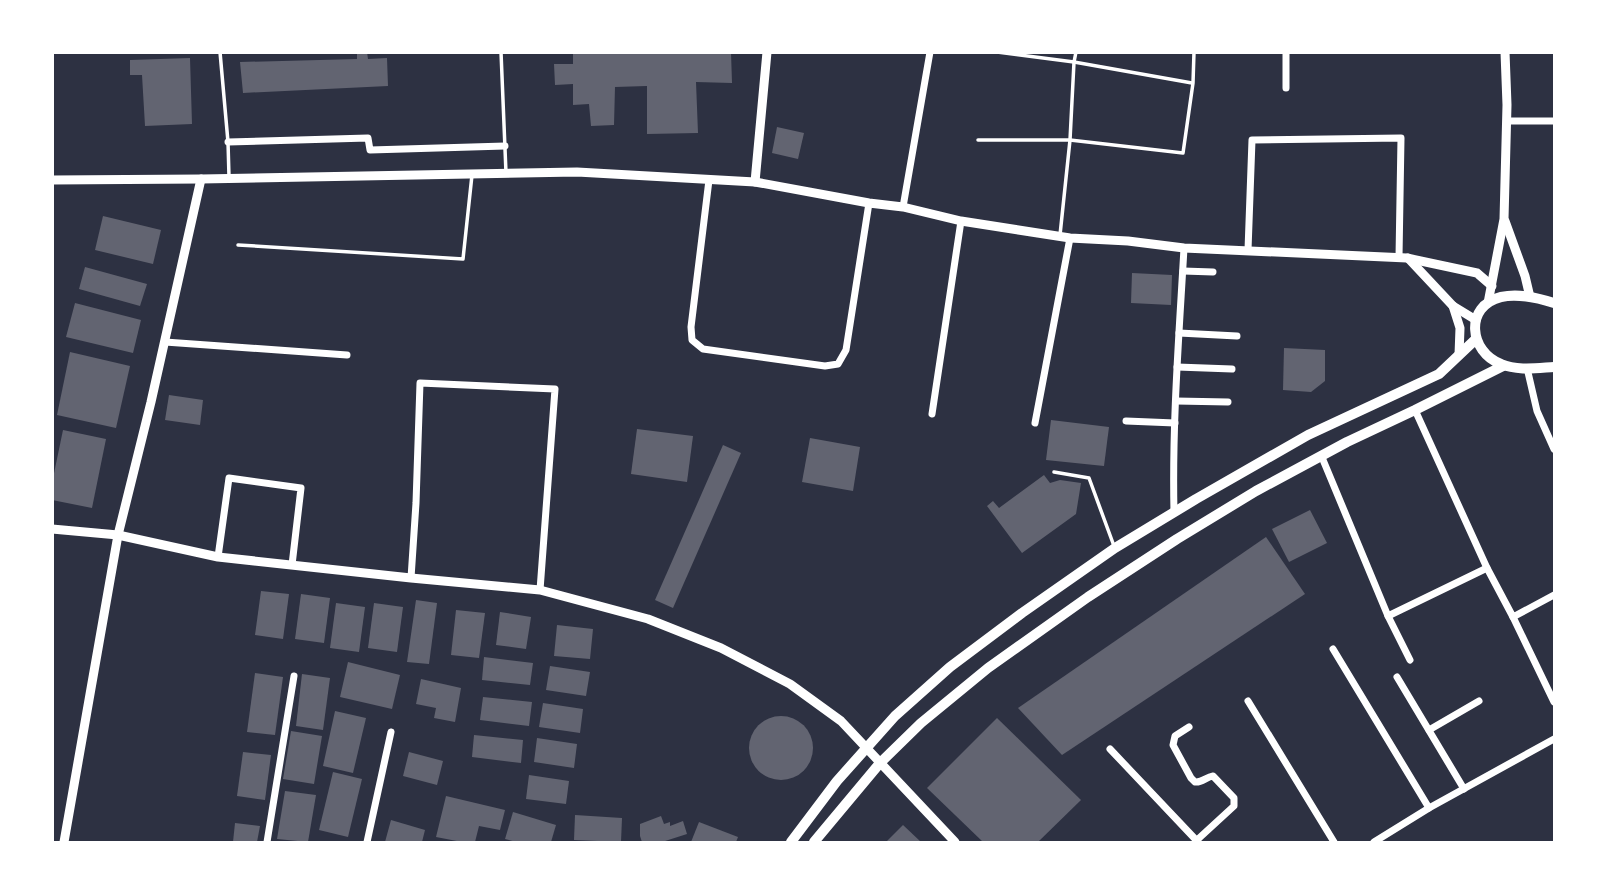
<svg xmlns="http://www.w3.org/2000/svg" width="1607" height="895" viewBox="0 0 1607 895" font-family="Barlow,sans-serif">
<rect width="100%" height="100%" fill="#2d3142"/>
<g fill="#626471">
<path d="M357,52H367L368,59L387,58L388,86L243,93L240,62L357,59Z"/>
<path d="M573,52H731L732,83L696,82L698,133L647,134V86L615,87L614,125L591,126L589,104L573,105V84L555,85L554,64H573Z"/>
<path d="M190,58L192,124L145,126L142,75H130V60Z"/>
<path d="M777,127L804,133L798,159L772,153Z"/>
<path d="M103,216L161,230L153,264L95,250Z"/>
<path d="M85,267L147,284L140,306L79,289Z"/>
<path d="M1132,273L1172,275L1171,305L1131,303Z"/>
<path d="M75,303L141,320L133,353L66,337Z"/>
<path d="M1284,348L1325,350V381L1311,392L1283,390Z"/>
<path d="M70,352L130,366L116,428L57,415Z"/>
<path d="M169,395L203,400L200,425L165,420Z"/>
<path d="M1051,420L1109,427L1104,466L1046,460Z"/>
<path d="M637,429L693,436L687,482L631,474Z"/>
<path d="M63,430L106,439L92,508L52,500V483Z"/>
<path d="M810,438L860,447L853,491L802,482Z"/>
<path d="M723,445L741,453L673,608L655,600Z"/>
<path d="M1044,475L1050,483L1060,480L1081,483L1076,514L1022,553L987,506L993,501L999,508Z"/>
<path d="M1310,510L1327,543L1289,562L1272,529Z"/>
<path d="M1266,537L1305,594L1062,755L1018,708Z"/>
<path d="M261,591L289,594L283,639L255,635Z"/>
<path d="M301,594L330,598L324,643L295,639Z"/>
<path d="M416,600L437,603L429,664L407,662Z"/>
<path d="M336,603L365,607L359,652L330,648Z"/>
<path d="M374,603L403,607L397,652L368,648Z"/>
<path d="M456,610L485,613L479,658L451,655Z"/>
<path d="M500,612L531,617L526,649L496,645Z"/>
<path d="M557,625L593,629L590,659L554,656Z"/>
<path d="M484,657L533,663L530,685L482,680Z"/>
<path d="M348,662L400,675L392,709L340,697Z"/>
<path d="M550,666L590,672L586,696L546,690Z"/>
<path d="M255,673L283,677L275,735L247,732Z"/>
<path d="M302,674L330,678L323,730L296,726Z"/>
<path d="M421,679L461,688L455,722L434,718L436,708L416,704Z"/>
<path d="M483,697L532,702L529,726L480,720Z"/>
<path d="M543,703L583,709L580,733L539,727Z"/>
<path d="M335,711L366,718L353,773L323,766Z"/>
<circle cx="781" cy="748" r="32"/>
<path d="M997,718L1081,800L1038,842H983L927,788Z"/>
<path d="M291,731L322,736L314,784L283,779Z"/>
<path d="M474,735L523,740L521,763L472,757Z"/>
<path d="M537,738L577,744L574,768L534,762Z"/>
<path d="M243,752L271,755L265,800L237,796Z"/>
<path d="M409,752L443,761L437,785L403,776Z"/>
<path d="M333,772L362,779L348,837L319,830Z"/>
<path d="M529,775L569,781L566,804L526,799Z"/>
<path d="M285,791L316,795L308,842L277,839Z"/>
<path d="M446,796L505,810L500,830L479,826L475,842H462L436,837Z"/>
<path d="M513,812L556,825L551,842H516L505,839Z"/>
<path d="M575,815L622,818L621,842L574,840Z"/>
<path d="M661,816L664,824L670,822V826L683,821L687,834L662,842H642L640,836V824Z"/>
<path d="M391,820L425,830L422,842H385Z"/>
<path d="M699,822L738,837L736,842H691Z"/>
<path d="M235,823L260,826L257,842H233Z"/>
<path d="M903,825L921,842H886Z"/>
</g>
<g fill="none" stroke-linecap="round" stroke-linejoin="round">
<g stroke="#fff" stroke-width="3.5">
<path d="M220,52L228,142L229,177"/>
<path d="M501,52L506,173"/>
<path d="M997,52L1074,62L1192,83"/>
<path d="M978,140H1070L1183,153L1193,83L1194,52"/>
<path d="M1060,235L1070,140L1074,62L1076,52"/>
<path d="M238,245L463,259L472,175"/>
<path d="M1054,472L1089,478L1114,546"/>
</g>
<g stroke="#fff" stroke-width="7">
<path d="M1286,88V52"/>
<path d="M1507,121H1554"/>
<path d="M228,142L368,138L370,150L505,146"/>
<path d="M709,180L691,327L692,340L703,349L825,366L838,364L846,350L869,203"/>
<path d="M903,207L930,52"/>
<path d="M1248,250L1252,140L1401,138L1399,257"/>
<path d="M1183,271L1213,272"/>
<path d="M1179,333L1237,336"/>
<path d="M165,342L347,355"/>
<path d="M1177,367L1232,369"/>
<path d="M1527,368L1537,411L1554,449"/>
<path d="M1176,401L1228,402"/>
<path d="M1415,410L1487,568L1513,617L1554,595"/>
<path d="M932,414L961,221"/>
<path d="M1126,421L1175,423"/>
<path d="M1035,423L1070,238"/>
<path d="M1321,455L1388,616L1410,660"/>
<path d="M1174,512C1172,424 1179,336 1184,248"/>
<path d="M218,557L229,478L301,488L292,565"/>
<path d="M411,578L416,503L420,383L555,389L540,590"/>
<path d="M1388,616L1487,568"/>
<path d="M1513,617L1554,702"/>
<path d="M1333,649L1429,808"/>
<path d="M1397,677L1464,789"/>
<path d="M1248,701L1334,842"/>
<path d="M1189,727L1175,736L1173,745L1191,778L1195,782C1202,783 1206,777 1213,776L1234,798V806L1197,840"/>
<path d="M1429,730L1479,701"/>
<path d="M1110,749L1198,842"/>
<path d="M267,842L294,676"/>
<path d="M367,842L391,732"/>
<path d="M1374,842L1429,808L1554,739"/>
</g>
<g stroke="#fff" stroke-width="9">
<path d="M52,180L201,179L577,172L755,182L869,203L903,207L961,221L1070,238L1128,241L1184,248L1407,258L1477,273L1492,286"/>
<path d="M755,182L767,52"/>
<path d="M1505,221L1525,276L1530,297"/>
<path d="M1408,258L1453,306L1476,320"/>
<path d="M1488,303L1504,219L1507,105L1505,52"/>
<path d="M1453,306L1460,328L1459,355"/>
<path d="M52,529L118,535L218,557L411,578L540,590L648,619L721,648L790,684L841,721L955,842"/>
<path d="M64,842L118,535L151,402L201,179"/>
</g>
<g stroke="#fff" stroke-width="10">
<path d="M1554,303C1538,298 1519,293 1501,297C1464,306 1469,352 1501,364C1517,371 1537,368 1554,367"/>
<path d="M791,842L837,781L895,716L950,667L1022,613L1115,548L1196,499L1308,435L1439,374L1476,339"/>
<path d="M814,842L880,763L921,723L988,668L1088,597L1177,539L1256,491L1347,442L1415,410L1503,366"/>
</g>
</g>
<rect width="1607" height="895" fill="none" stroke="#ffffff" stroke-width="108"/>
</svg>
